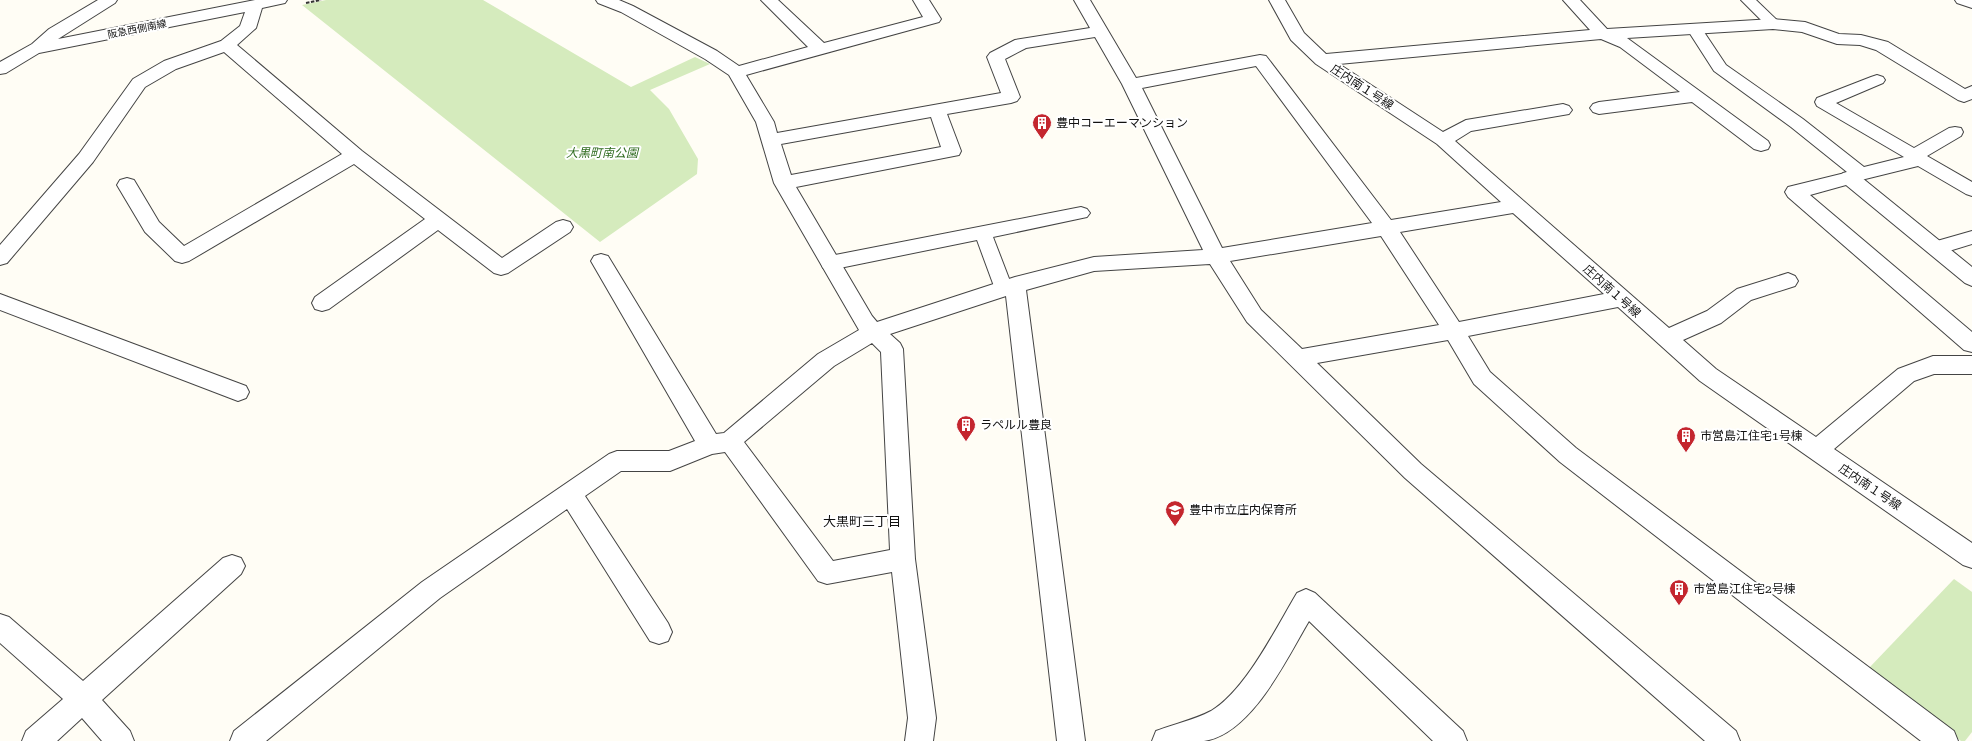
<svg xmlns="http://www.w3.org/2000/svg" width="1972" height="741" viewBox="0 0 1972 741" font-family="'Roboto Serif','Noto Sans JP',serif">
<rect width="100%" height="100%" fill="#fffdf5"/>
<g fill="#d5ebbd">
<path d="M326,0H483L631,87L695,57L710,64L650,90L669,109L698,159L697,174L600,242L302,5Z"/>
<path d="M1954,579L1972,592V732L1965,741H1961L1869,668Z"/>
</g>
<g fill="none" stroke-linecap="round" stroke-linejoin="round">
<g stroke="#444" stroke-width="2">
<g id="lane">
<path d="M1741,0H1756L1781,24L1778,27H1768Z"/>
<path d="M1695,24L1700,26L1726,65L1803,119L1864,167L1904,157L1817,106L1815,102L1817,98L1871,77L1877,75L1883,77L1885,80L1883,83L1836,103L1914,148L1949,128L1955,127L1961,128L1963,132L1961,136L1927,156L1972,182V196L1966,194L1918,166L1849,183L1843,181L1840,177L1843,173L1847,172L1791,127L1714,71L1687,29L1690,26Z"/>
<path d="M1081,207L1087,209L1090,213L1087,217L993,237L1013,289L1011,294L1004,296L997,294L995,289L977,240L830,270L823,268L821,263L823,258L830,256Z"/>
<path d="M1972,231V244L1936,255L1930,253L1927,248L1930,243Z"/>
</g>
</g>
<g stroke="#444" stroke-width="2">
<g id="street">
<path d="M98,0H117L115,3L58,39L255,0H287L285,3L262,8L256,28L237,45L362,151L502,258L556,222L563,220L570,222L573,227L570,232L508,273L501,275L494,273L438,230L329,309L322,311L315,309L312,303L315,297L425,219L354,164L189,261L182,263L175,261L145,232L117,185L120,180L127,178L134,180L159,222L184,246L342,154L224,52L176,69L145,87L93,162L7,263L0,265V245L79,154L133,79L164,61L221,41L240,26L245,12L39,53L6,73L0,74V62L32,44L49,29Z"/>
<path d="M596,0H619L633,6L717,51L739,66L808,47L761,0H778L824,43L923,17L913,0H929L941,19L939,22L746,75L774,122L777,133L1001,93L987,57L990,53L1015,40L1090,28L1074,0H1090L1136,78L1260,55L1266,56L1391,220L1501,202L1437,144L1316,64L1291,40L1269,0H1285L1304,33L1326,54L1590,30L1563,0H1580L1607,29L1773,19L1805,22L1839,34L1861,35L1888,42L1965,89L1972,86V99L1964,102L1958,100L1876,50L1860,45L1837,44L1802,32L1773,29L1627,38L1768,141L1770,145L1768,149L1761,151L1754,149L1692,102L1599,114L1593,112L1590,108L1593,104L1599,102L1680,92L1620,47L1601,39L1339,64L1443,132L1466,120L1563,104L1569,106L1572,110L1569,114L1471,131L1455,141L1669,328L1707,311L1737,289L1788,273L1795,276L1798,281L1795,286L1751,300L1721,323L1683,340L1716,369L1816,437L1898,369L1933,356H1972V374H1934L1914,381L1834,449L1972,543V568L1963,565L1700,381L1618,307L1468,336L1490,372L1576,448L1954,731L1958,741H1921L1560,462L1474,384L1448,340L1317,363L1421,464L1736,731L1740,741H1705L1405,478L1247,322L1210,264L1094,271L1026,290L1085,741H1057L1006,296L890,334L900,343L903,349L915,559L936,718L933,741H905L908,718L892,572L827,584L818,581L725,452L712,454L670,471H621L585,496L668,623L672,632L668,641L659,644L650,641L567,509L440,598L266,741H230L234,731L422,582L609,454L617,451H669L695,441L591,261L594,256L601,254L608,256L716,434L724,433L818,354L859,330L774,183L756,122L729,75L705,59L621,12L598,3ZM1095,37L1122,84L1203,250L1094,257L1015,277L877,322L872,316L796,187L959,155L961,151L947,114L1011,103L1017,101L1020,97L1005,59L1026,48ZM1256,66L1372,223L1222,248L1142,88ZM931,117L941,147L791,175L781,144ZM1513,213L1604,294L1459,322L1400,232ZM1381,236L1439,325L1302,349L1261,310L1230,261ZM872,343L881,352L890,550L833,561L744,442L834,366Z"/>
<path d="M1955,0H1972V8L1957,3Z"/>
<path d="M1849,172L1856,173L1972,267V286L1965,283L1846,185L1810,195L1972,332V352L1964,350L1788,197L1785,192L1788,187Z"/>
<path d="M0,294L246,386L249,392L246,398L238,401L0,310Z"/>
<path d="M232,555L241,558L245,566L241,574L102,700L130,731L134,741H102L82,718L57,741H22L26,731L63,699L0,643V614L9,617L83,681L223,558Z"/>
<path d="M1306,589L1315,593L1463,731L1467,741H1433L1309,621C1287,658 1252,734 1204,741C1187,741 1169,741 1152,741L1156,731C1174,724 1194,720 1211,711C1246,690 1276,628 1297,593Z"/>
</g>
</g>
<path stroke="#333" stroke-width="2" stroke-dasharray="3.5 1.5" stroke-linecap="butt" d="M306,3L321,0"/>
<use href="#lane" fill="#fff" fill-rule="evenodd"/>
<use href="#street" fill="#fff" fill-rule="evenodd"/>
</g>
<defs>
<g id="building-pin" transform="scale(1)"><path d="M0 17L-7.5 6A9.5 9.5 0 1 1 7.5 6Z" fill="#c4262e" stroke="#fff"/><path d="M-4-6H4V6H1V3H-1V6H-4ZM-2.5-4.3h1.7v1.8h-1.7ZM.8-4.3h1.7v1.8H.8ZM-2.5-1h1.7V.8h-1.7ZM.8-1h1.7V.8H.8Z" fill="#fff"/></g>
<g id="school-pin" transform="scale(1)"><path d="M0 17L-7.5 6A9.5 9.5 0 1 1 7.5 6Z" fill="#c4262e" stroke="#fff"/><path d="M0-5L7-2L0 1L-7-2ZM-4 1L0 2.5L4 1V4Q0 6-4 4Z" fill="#fff"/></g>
</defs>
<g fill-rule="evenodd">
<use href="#building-pin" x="1042" y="123"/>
<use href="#building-pin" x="966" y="425"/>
<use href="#building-pin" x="1686" y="436"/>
<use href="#school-pin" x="1175" y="510"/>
<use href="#building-pin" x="1679" y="589"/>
</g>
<g text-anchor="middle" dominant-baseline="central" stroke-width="4" stroke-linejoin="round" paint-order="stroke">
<g font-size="10" fill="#111" stroke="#fff">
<text transform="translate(137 29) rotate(-11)">阪急西側南線</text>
</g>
<g font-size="12" fill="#111" stroke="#fff">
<text transform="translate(1362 87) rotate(33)">庄内南１号線</text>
<text transform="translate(1612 291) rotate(42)">庄内南１号線</text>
<text transform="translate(1870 487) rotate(34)">庄内南１号線</text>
</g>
<g font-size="12" fill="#111" stroke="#fff" text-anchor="start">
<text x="1056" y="123">豊中コーエーマンション</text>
<text x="980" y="425">ラペルル豊良</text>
<text x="1700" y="436">市営島江住宅1号棟</text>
<text x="1189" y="510">豊中市立庄内保育所</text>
<text x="1693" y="589">市営島江住宅2号棟</text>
</g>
<g font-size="12" font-style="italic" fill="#2f6b1f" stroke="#fff">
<text x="602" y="153">大黒町南公園</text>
</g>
<g font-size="13" fill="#111" stroke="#fff">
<text x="862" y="521">大黒町三丁目</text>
</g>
</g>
</svg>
